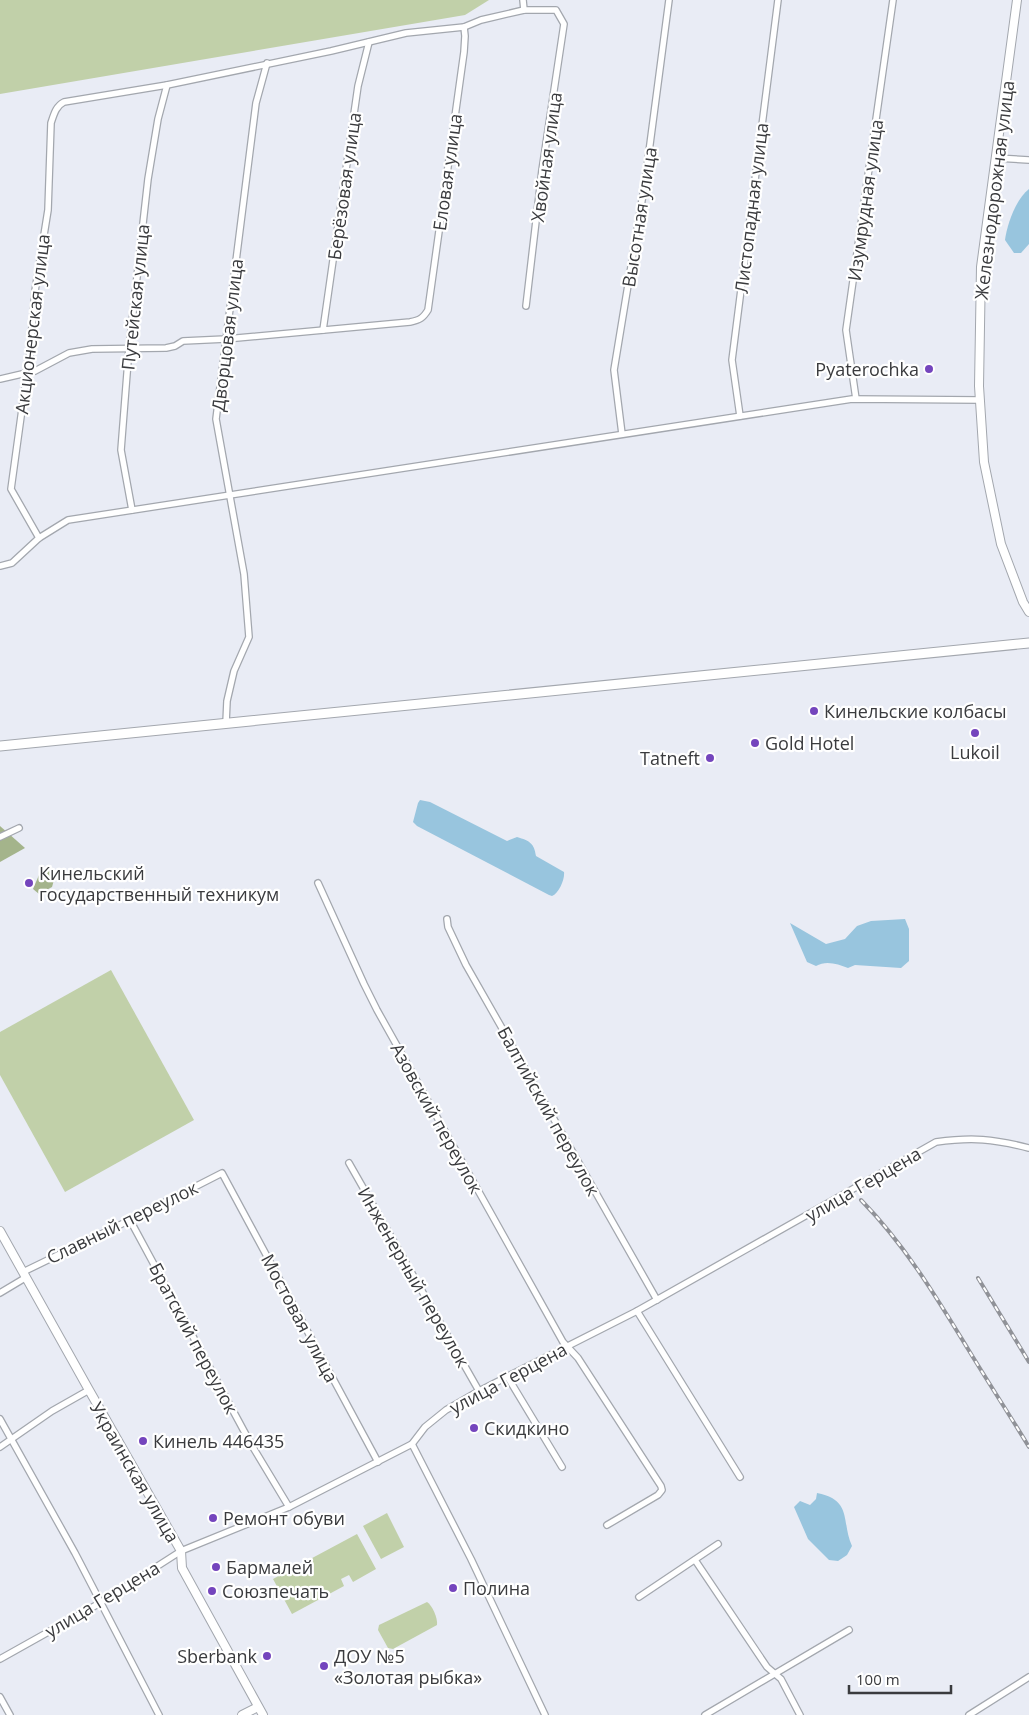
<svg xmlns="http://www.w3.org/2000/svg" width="1029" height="1715" viewBox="0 0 1029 1715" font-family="'Open Sans',sans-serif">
<rect width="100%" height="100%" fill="#e9ecf5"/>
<g fill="#c1d0a9">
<path d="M0,0H489L465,15L0,94Z"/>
<path d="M111,970L194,1120L65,1192L0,1075V1032Z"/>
<path d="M387,1513L404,1547L381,1559L363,1526Z"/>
<path d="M357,1534L376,1569L353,1582L349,1575L341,1579L344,1586L292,1614L273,1579Z"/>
<path d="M427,1602C432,1605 438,1618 437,1625L393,1649L388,1648L378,1630L379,1625Z"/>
</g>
<g fill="#a4b48b">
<path d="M0,826L25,848L0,862Z"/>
<path d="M50,867L56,873L52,887L39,894L33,889L39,875Z"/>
</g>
<g fill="#98c5de">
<path d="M1029,189V244L1021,253H1014L1005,240C1007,224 1016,199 1029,189Z"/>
<path d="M420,800L430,802L507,841L517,837C530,841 534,843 536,856L564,872C565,879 559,893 552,896L549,895L417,826L413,822L418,803Z"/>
<path d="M905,919L909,929V961L901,968L855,965L848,968C838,964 826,960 816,966L807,962L790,923L826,944L845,939L857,926L871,921Z"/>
<path d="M817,1493C853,1500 841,1522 852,1546L847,1555L838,1561L829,1560L808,1539L794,1507L800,1501L810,1505L816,1499Z"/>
</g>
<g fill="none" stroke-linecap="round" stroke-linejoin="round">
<g stroke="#a3a7ae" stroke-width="8">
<g id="street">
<path d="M523,0L524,10H556L564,24L542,170L526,306"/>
<path d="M996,158L1029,160"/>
<path d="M323,330L358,86L369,42"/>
<path d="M0,379L35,371L69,353L92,349L166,348L175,346L183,341L226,339L410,322C420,320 423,318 428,310L464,52L465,36L464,27"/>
<path d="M856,399L846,330L893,0"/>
<path d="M740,416L732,360L778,0"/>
<path d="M622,434L614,370L645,182L669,0"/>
<path d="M132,510L121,450L129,348L148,179L158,119L167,85"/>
<path d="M39,538L11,489L30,351L35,291L48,210L51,123C54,114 56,106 64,102L167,85L331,51L406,33L464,27L481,20L524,10"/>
<path d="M0,566L12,563L39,538L68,520L852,399L980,400"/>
<path d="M226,723L227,701L234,671L249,637L244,574L216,419L256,103L267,63"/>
<path d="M0,837L19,828"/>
<path d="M318,883L364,984L377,1010L563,1342L578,1358L661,1486L662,1490L658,1495L607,1525"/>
<path d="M447,919L448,927L466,965L657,1300"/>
<path d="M349,1163L479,1391"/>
<path d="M130,1220L251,1444L289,1507"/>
<path d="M23,1272L130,1220L222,1173L378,1462"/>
<path d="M0,1293L25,1278"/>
<path d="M637,1311L740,1477"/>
<path d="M507,1376L562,1467"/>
<path d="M0,1419L75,1553L159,1715"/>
<path d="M412,1444L471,1559L545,1715"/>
<path d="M0,1447L52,1411L89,1390"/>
<path d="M695,1560L767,1667L781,1679L800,1715"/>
<path d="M639,1597L718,1544"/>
<path d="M0,1659L100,1603L181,1551L289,1507L412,1444L425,1427L446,1410L479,1391L637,1311L936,1142C973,1137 993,1139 1029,1148"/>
<path d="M0,1697L10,1715"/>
<path d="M705,1715L849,1630"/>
<path d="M969,1715L1029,1677"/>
</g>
</g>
<g stroke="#a3a7ae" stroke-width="10">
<g id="secondary">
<path d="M1017,0L981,267L979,386L984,462L1001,544L1023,602L1029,612"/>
<path d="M0,1231L89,1390L181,1551L182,1568L263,1715"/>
<path d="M242,1715L258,1707"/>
</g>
</g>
<g stroke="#a3a7ae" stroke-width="11">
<path id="primary" d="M0,746L1029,643"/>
</g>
<use href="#street" stroke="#fff" stroke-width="5.5"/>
<use href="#secondary" stroke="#fff" stroke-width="8"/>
<use href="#primary" stroke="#fff" stroke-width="9"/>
<g stroke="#909298" stroke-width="4">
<g id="rail">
<path d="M861,1200C905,1245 935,1295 968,1349C988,1382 1009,1414 1029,1447"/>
<path d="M978,1278L1029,1362"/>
</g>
</g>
<use href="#rail" stroke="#fff" stroke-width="2" stroke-dasharray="5.5" stroke-linecap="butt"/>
</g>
<g fill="#7445bd" stroke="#fff" stroke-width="2">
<circle cx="929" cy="369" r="5"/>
<circle cx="814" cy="711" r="5"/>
<circle cx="975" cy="733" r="5"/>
<circle cx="755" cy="743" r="5"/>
<circle cx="710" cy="758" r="5"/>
<circle cx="29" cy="883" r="5"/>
<circle cx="474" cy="1428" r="5"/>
<circle cx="143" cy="1441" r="5"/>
<circle cx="213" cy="1518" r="5"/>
<circle cx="216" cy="1567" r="5"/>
<circle cx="453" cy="1588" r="5"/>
<circle cx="212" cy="1591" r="5"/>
<circle cx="267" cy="1656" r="5"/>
<circle cx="324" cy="1666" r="5"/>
</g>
<g text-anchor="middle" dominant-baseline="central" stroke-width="4.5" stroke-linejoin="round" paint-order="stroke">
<g font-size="18" fill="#3a3b3e" stroke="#fff">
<text transform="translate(546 157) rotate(-82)">Хвойная улица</text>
<text transform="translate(447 172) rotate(-82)">Еловая улица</text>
<text transform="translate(344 186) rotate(-82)">Берёзовая улица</text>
<text transform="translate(994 190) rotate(-83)">Железнодорожная улица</text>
<text transform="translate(865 200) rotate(-82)">Изумрудная улица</text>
<text transform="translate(751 208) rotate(-83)">Листопадная улица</text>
<text transform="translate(639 217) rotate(-81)">Высотная улица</text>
<text transform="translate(135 297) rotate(-84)">Путейская улица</text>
<text transform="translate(32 324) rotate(-83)">Акционерская улица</text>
<text transform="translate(227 335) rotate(-83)">Дворцовая улица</text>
<text transform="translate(549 1111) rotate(61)">Балтийский переулок</text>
<text transform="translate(437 1118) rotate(61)">Азовский переулок</text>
<text transform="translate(863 1184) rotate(-30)">улица Герцена</text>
<text transform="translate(122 1222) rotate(-26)">Славный переулок</text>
<text transform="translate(414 1277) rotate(60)">Инженерный переулок</text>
<text transform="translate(300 1318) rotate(62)">Мостовая улица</text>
<text transform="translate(194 1338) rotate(62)">Братский переулок</text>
<text transform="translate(508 1378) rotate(-28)">улица Герцена</text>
<text transform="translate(135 1472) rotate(60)">Украинская улица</text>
<text transform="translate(102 1599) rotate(-31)">улица Герцена</text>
</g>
<g font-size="18" fill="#3a3b3e" stroke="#fff" text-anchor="start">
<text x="919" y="369" text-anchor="end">Pyaterochka</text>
<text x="824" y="711">Кинельские колбасы</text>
<text x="765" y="743">Gold Hotel</text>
<text x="975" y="752" text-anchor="middle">Lukoil</text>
<text x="700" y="758" text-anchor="end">Tatneft</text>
<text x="39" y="873">Кинельский<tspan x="39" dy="21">государственный техникум</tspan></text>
<text x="484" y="1428">Скидкино</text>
<text x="153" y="1441">Кинель 446435</text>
<text x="223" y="1518">Ремонт обуви</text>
<text x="226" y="1567">Бармалей</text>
<text x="463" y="1588">Полина</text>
<text x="222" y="1591">Союзпечать</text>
<text x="257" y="1656" text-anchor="end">Sberbank</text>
<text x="334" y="1656">ДОУ №5<tspan x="334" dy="21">«Золотая рыбка»</tspan></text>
</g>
</g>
<path d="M849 1685v8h102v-8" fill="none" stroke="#3a3b3e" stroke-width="2.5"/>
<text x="856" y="1685" font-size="15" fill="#3a3b3e" stroke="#ffffff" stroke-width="4" paint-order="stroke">100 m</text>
</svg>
